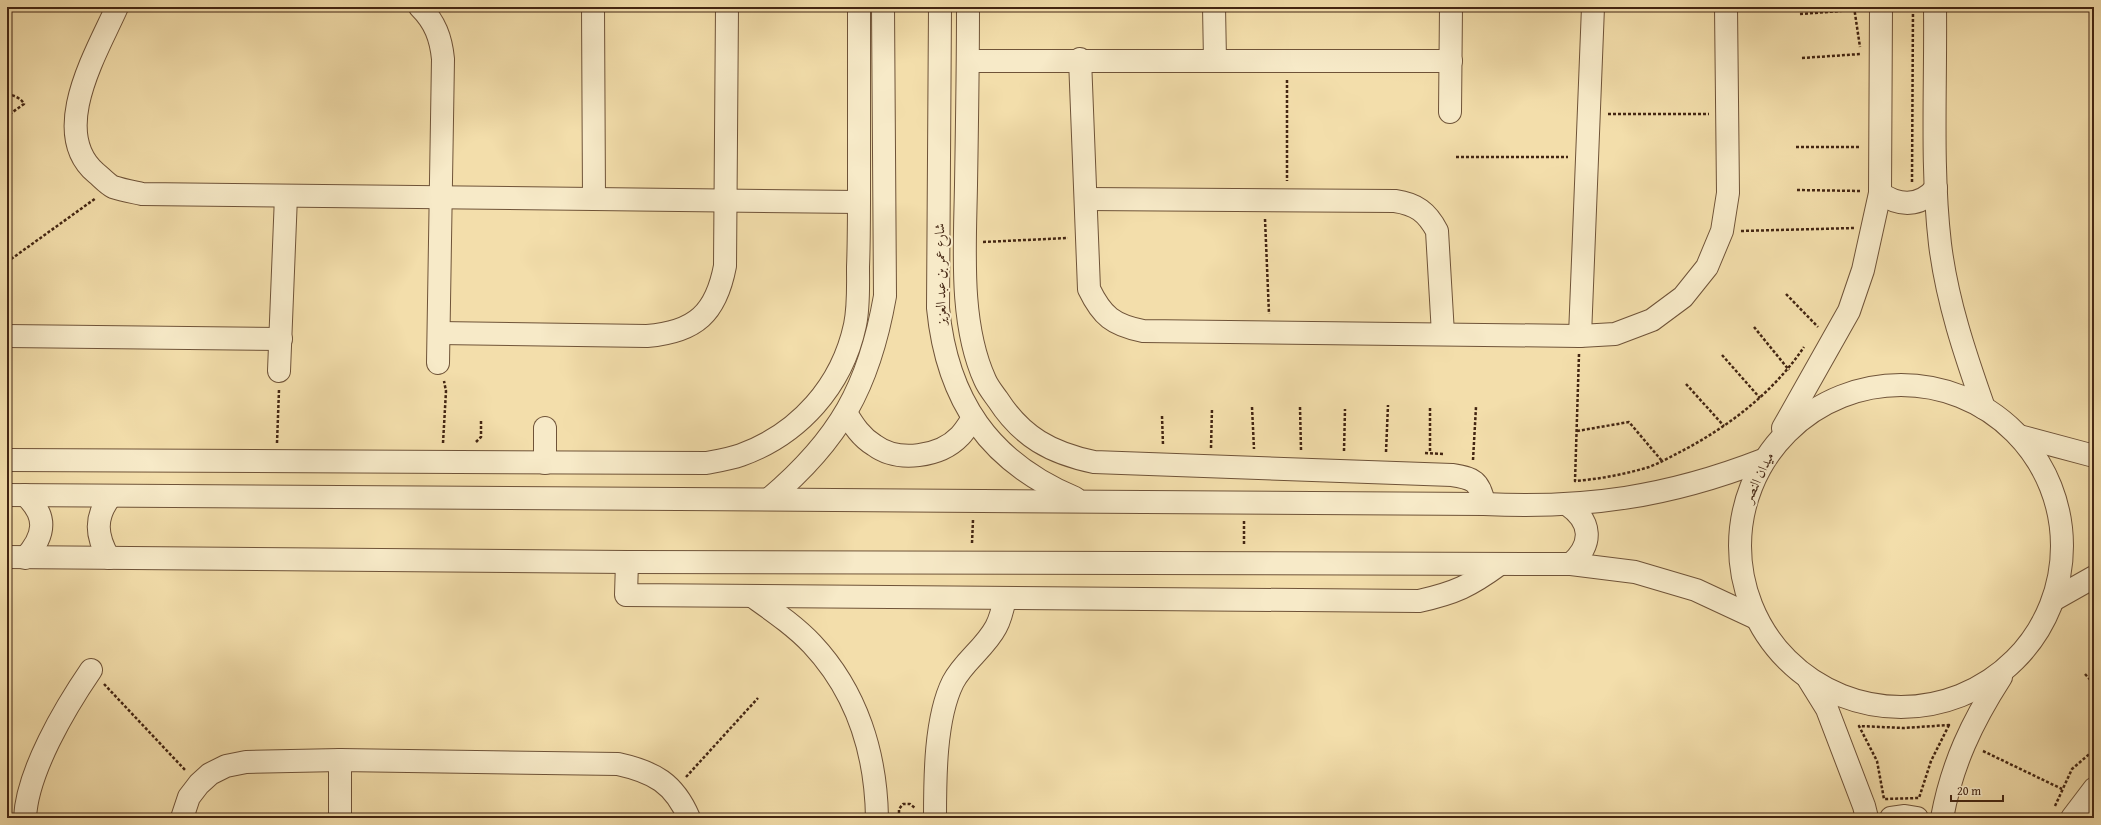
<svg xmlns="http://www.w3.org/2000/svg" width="2101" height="825" viewBox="0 0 2101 825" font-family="'Gentium Book Plus',Amiri,serif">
<rect width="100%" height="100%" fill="#f3deab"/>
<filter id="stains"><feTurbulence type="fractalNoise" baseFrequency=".005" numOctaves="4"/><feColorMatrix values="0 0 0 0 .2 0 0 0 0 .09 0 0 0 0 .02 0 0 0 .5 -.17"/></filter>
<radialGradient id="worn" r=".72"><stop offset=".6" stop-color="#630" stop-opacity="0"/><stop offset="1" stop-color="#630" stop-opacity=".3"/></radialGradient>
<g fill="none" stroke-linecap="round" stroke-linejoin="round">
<g stroke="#6f5338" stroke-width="24">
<g id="minor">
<path d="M117,7C97,52 48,132 96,173C101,177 107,184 113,187C122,190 133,192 142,194L859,202"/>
<path d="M420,7C435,22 441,38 443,59L438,363"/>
<path d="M593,7L594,199"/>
<path d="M940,7L938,308C947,400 989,462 1075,498"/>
<path d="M968,7C968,66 967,126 966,185C965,247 959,323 985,380C988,387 993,393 998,400C1022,437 1051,453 1094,462L1452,475C1473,478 1480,481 1484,504"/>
<path d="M1214,7L1215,60"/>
<path d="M1935,7C1936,85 1931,167 1940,244C1947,301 1965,354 1984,408"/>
<path d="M1080,59L1089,289C1102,316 1113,325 1143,331L1580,336L1615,334L1652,320L1683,297L1707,267L1722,231L1728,193L1726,7"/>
<path d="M968,61H1451"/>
<path d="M1450,112L1451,7"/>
<path d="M1880,193C1900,207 1920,207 1936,188"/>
<path d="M1086,199L1395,201C1416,204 1427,212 1437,231L1443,334"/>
<path d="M439,333L647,336C696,332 716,313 725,266L727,7"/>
<path d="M7,336L281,339"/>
<path d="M1580,336L1593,7"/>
<path d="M279,371L286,196"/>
<circle cx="1901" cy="546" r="161"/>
<path d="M846,413C854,426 861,437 874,445C898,463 940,457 960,436C965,431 969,424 973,418"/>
<path d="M1783,428L1849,311L1863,270L1880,193L1881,7"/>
<path d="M2019,436L2094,456"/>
<path d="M7,460L706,463C717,461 730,459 741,455C799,434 842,386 855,325C859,306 858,286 858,267C859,242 859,217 859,192C859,130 859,69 859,7"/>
<path d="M545,463V428"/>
<path d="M7,495L1484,504C1585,509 1668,497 1763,460"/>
<path d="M25,495C48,516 45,536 25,558"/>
<path d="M769,499C839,440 869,387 885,296L883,7"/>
<path d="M1568,505C1592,522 1593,544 1571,564"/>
<path d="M7,557L627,562L1571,564L1635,572L1696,590L1754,617"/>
<path d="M109,558C96,536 94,517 111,496"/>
<path d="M627,562L626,595L1419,601C1455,593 1470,586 1500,564"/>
<path d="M752,596C773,611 795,626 812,644C857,692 876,754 877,818"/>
<path d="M2055,599L2094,577"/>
<path d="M1809,680L1827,709L1864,806L1867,818"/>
<path d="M340,760V818"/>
<path d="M25,818C27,772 65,708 91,670"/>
<path d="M182,818L189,797L199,784L210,774L226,766L246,762L340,760L618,764C654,772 674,783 689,818"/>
<path d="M935,818C935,778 935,718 953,682C964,661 985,648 996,627C1001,618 1003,608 1005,598"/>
<path d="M1891,818L1905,816L1917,818"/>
<path d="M1942,818C1952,764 1972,722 2001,677"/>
<path d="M2072,818L2094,789"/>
</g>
</g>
<g stroke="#432512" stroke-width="2.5" stroke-dasharray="3 2" stroke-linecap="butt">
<path d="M1854,7L1860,47"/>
<path d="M1800,14L1854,10"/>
<path d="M1802,58L1861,54"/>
<path d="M1287,80V181"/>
<path d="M7,95C13,94 22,99 24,104L7,116"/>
<path d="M1608,114H1709"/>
<path d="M1796,147H1861"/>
<path d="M1456,157H1568"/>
<path d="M1912,182L1913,7"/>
<path d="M1797,190L1861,191"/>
<path d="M1265,219L1269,314"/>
<path d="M1741,231L1854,228"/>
<path d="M983,242L1068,238"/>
<path d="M7,262L96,198"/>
<path d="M1786,294L1818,327"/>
<path d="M1754,327L1789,370"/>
<path d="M1579,354L1575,481C1600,479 1626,474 1649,467C1660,463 1670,457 1680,452C1728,427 1773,393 1804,347"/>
<path d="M1722,355L1760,398"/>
<path d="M1686,384L1724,426"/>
<path d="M1252,407L1254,449"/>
<path d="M1300,407L1301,450"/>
<path d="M1430,408V453"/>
<path d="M1162,416L1163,445"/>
<path d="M1577,431L1629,422L1662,461"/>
<path d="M476,442L481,437V421"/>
<path d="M277,443L279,390"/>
<path d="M443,443L446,391L444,381"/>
<path d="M1211,448L1212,408"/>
<path d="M1344,451L1345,409"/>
<path d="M1386,452L1388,405"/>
<path d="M1425,453L1443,454"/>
<path d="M1473,460L1476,407"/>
<path d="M972,543L973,520"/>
<path d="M1244,544V521"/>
<path d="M2085,674L2094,684"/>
<path d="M104,684L186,771"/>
<path d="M1949,725L1931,761L1919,798L1884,799L1877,761L1859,726L1904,728Z"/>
<path d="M1983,751L2062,789"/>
<path d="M686,777L758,698"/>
<path d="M2055,806L2072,769L2094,750"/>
<path d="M899,818V809L903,804H910L915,808"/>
</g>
<use href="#minor" stroke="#f7eac8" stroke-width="22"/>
</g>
<g text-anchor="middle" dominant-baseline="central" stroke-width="4" stroke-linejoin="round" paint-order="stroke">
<g font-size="14" fill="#432512" stroke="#f7eac8">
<text transform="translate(940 274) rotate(-91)">شارع عمر بن عبد العزيز</text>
<text transform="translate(1758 477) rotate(-64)">ميدان النصر</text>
</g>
</g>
<rect width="2101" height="825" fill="none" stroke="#f3deab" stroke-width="24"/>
<rect x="8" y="8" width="2085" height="809" fill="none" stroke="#432512" stroke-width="2"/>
<rect x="12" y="12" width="2077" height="801" fill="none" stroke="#432512"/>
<path d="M1951 795v6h52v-6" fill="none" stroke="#432512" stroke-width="2"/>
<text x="1957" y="795" font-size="12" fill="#432512" stroke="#f7eac8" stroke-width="3" paint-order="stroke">20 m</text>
<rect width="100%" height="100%" filter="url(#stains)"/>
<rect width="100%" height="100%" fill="url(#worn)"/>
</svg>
